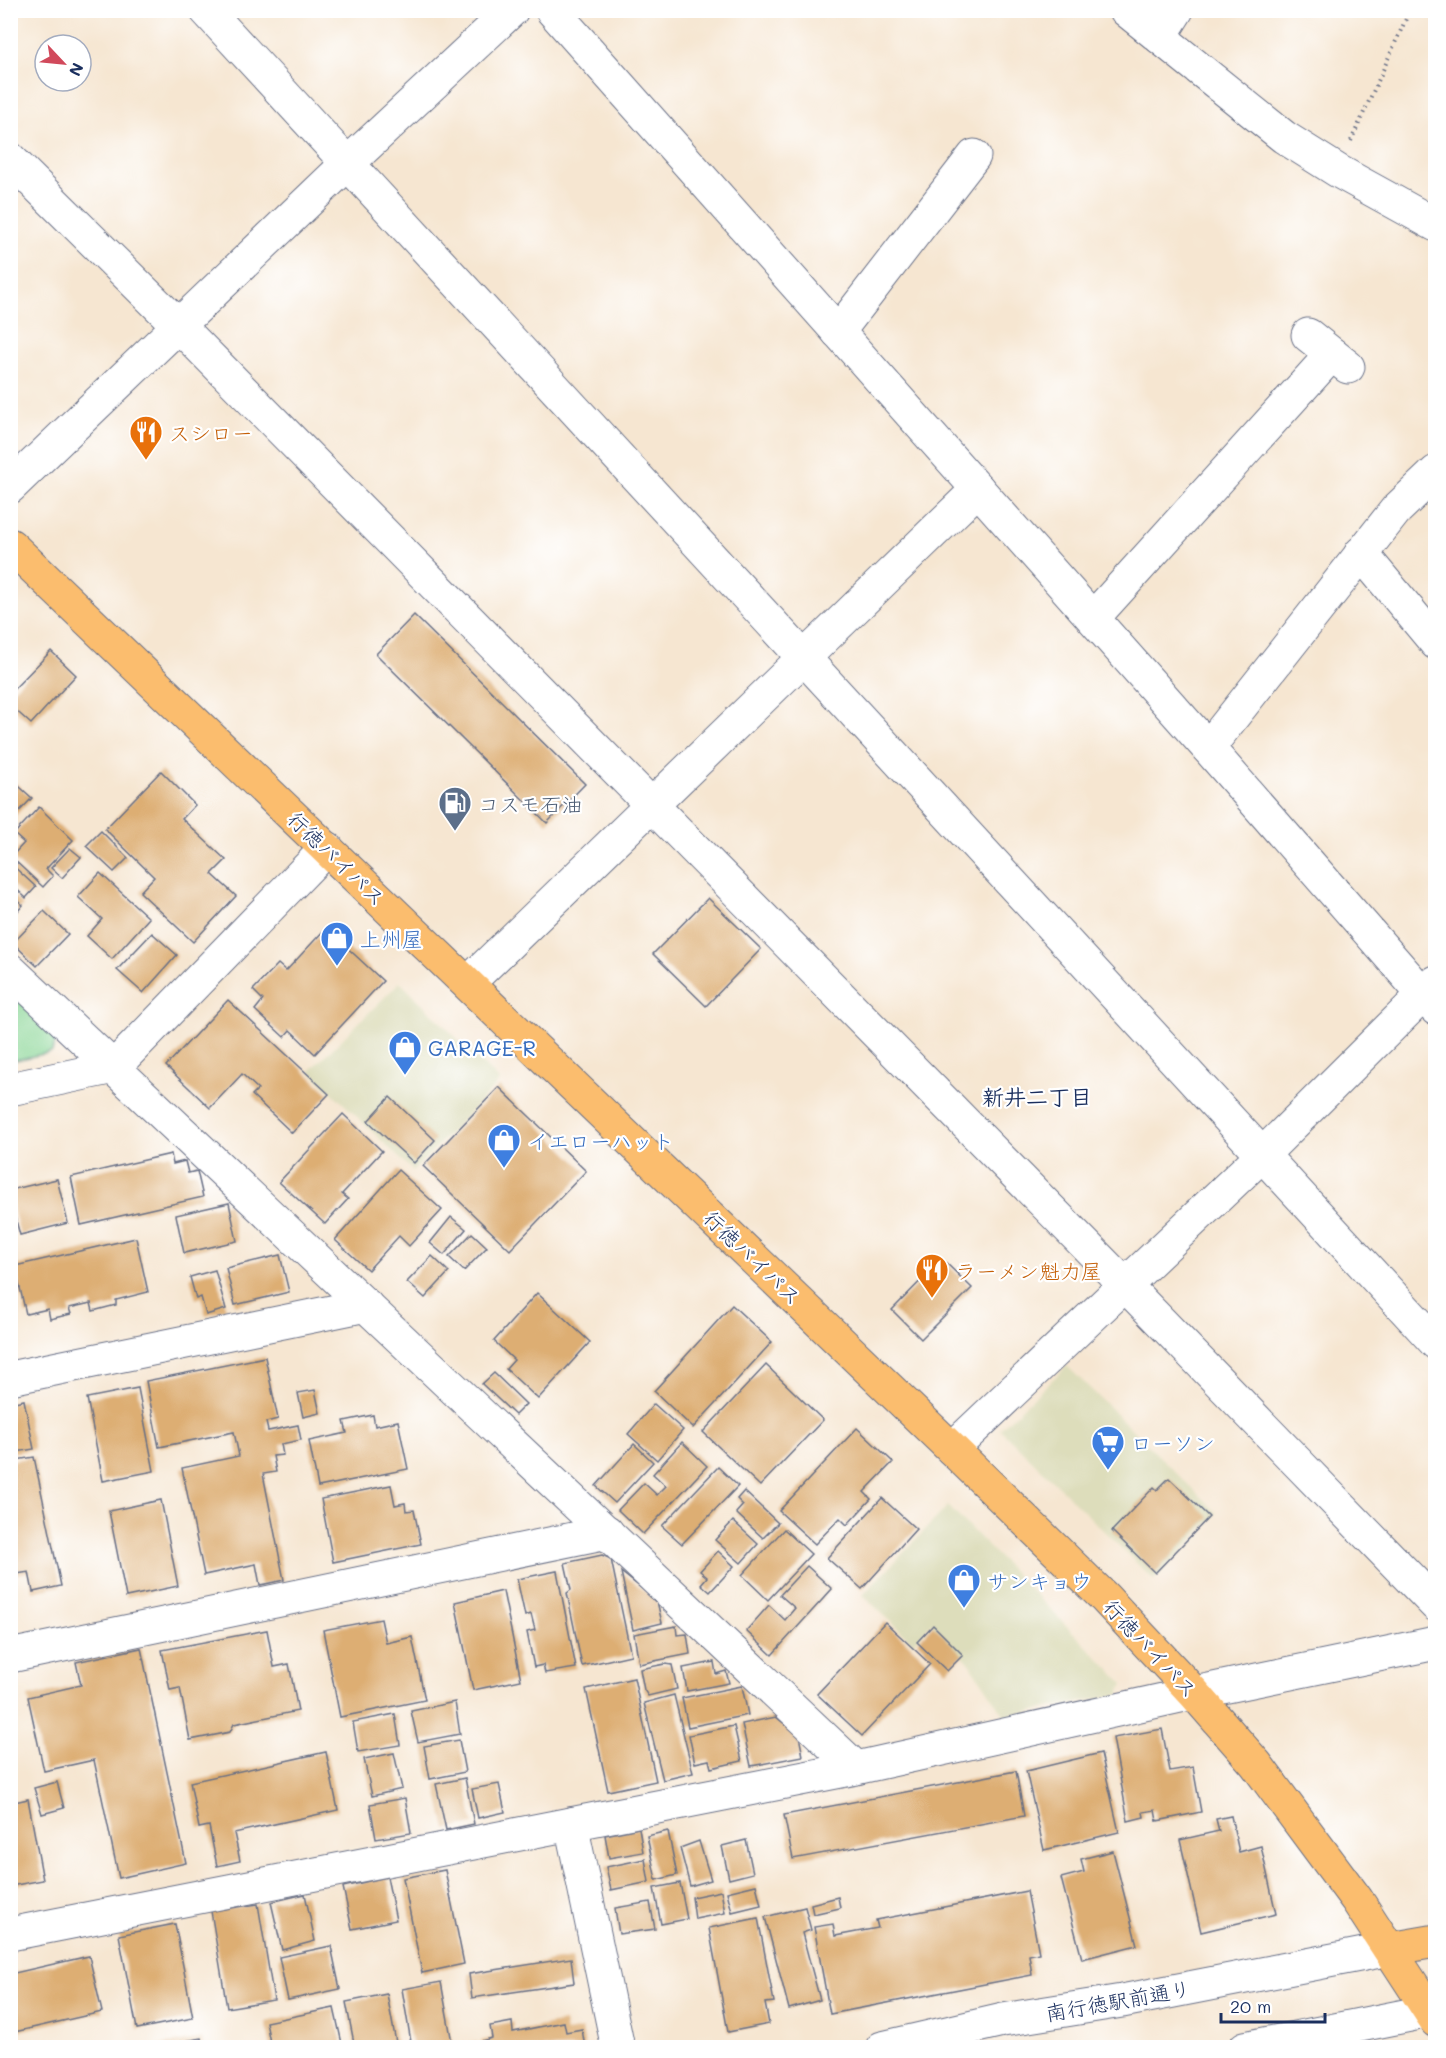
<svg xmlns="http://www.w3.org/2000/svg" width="1446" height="2058" viewBox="0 0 1446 2058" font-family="Mali,'Klee One',sans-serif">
<rect width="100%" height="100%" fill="#fff"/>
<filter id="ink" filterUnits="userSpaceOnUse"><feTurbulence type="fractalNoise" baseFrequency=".0167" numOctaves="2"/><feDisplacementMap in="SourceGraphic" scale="12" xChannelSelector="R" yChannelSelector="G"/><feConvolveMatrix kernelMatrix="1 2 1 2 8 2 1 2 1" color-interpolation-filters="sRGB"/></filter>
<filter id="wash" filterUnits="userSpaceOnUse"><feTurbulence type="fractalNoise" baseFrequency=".008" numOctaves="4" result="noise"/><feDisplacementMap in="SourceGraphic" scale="24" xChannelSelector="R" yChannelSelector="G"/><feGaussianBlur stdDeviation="1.35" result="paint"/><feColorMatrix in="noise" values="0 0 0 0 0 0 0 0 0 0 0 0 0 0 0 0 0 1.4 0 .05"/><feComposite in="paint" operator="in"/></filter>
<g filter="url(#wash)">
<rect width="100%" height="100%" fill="#f6e6d1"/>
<g fill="#ddb">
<path d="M400,982L500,1081L413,1171L310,1071Z"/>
<path d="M1067,1366L1217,1513L1154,1580L1000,1429Z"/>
<path d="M948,1506L1123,1683L1119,1695L1005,1716L968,1661L932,1623L913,1643L863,1595Z"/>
</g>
<path fill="#88d594" stroke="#528279" stroke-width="1.5" d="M10,992L57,1036L52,1052L11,1061Z"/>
<g id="blocks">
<g fill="#ddae73">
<path d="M414,615L585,784L547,823L376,654Z"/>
<path d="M51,651L76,675L31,724L10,705V693Z"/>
<path d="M161,771L195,805L182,819L226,860L212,874L236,896L193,942L140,892L154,877L105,829Z"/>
<path d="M10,778L32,798L10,821Z"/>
<path d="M39,807L73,840L46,869L53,876L43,887L11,857L24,843L14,834Z"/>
<path d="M101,831L128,858L114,872L86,846Z"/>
<path d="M70,848L81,857L62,878L51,868Z"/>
<path d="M10,863L36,887L26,898L10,883Z"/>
<path d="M100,873L149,918L112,959L87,936L102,919L78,897Z"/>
<path d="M10,894L23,905L10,920Z"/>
<path d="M708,898L761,949L706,1006L653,954Z"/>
<path d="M44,911L68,934L37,966L13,943Z"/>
<path d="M326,928L383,981L315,1054L290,1030L284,1037L255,1010L263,1000L253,990L278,964L286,971Z"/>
<path d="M152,933L177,955L143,993L117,970Z"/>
<path d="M228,1000L329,1094L292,1133L252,1095L258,1089L242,1074L210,1108L166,1066Z"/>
<path d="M499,1087L586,1171L510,1250L423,1166Z"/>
<path d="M390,1097L435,1140L414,1163L368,1121Z"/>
<path d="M343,1114L382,1151L342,1194L348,1199L325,1224L279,1182Z"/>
<path d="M171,1154L173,1164L185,1161L188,1173L197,1171L203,1197L81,1225L71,1177Z"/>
<path d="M398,1170L442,1210L409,1246L399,1236L368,1270L335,1240Z"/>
<path d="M57,1179L68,1223L20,1235L10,1199V1190Z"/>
<path d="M229,1203L237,1241L184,1253L176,1215Z"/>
<path d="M451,1217L466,1229L444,1255L430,1243Z"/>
<path d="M472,1233L487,1247L464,1271L449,1257Z"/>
<path d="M136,1238L148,1292L116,1300V1305L93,1311L91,1303L69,1308L71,1314L50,1319L48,1309L26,1314L15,1266Z"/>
<path d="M280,1255L289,1292L235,1305L226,1268Z"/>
<path d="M432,1256L449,1272L425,1298L407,1282Z"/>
<path d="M942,1259L972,1288L921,1339L892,1310Z"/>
<path d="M215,1270L226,1309L206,1315L201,1297L196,1299L190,1277Z"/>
<path d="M537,1293L590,1342L538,1399L506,1369L514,1360L494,1341Z"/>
<path d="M732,1305L772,1342L693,1428L654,1391Z"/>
<path d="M265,1357L278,1419L266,1422L268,1431L298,1425L301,1440L281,1444L283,1455L273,1456L276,1472L263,1474L284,1580L260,1585L256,1564L204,1575L182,1468L239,1456L234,1432L159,1447L146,1381Z"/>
<path d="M766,1365L823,1420L760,1486L703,1432Z"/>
<path d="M494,1373L526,1404L515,1415L482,1384Z"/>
<path d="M138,1388L154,1471L103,1481L87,1398Z"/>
<path d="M315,1390L320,1413L303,1417L298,1393Z"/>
<path d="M24,1400L34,1449L10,1453V1403Z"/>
<path d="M654,1404L683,1430L657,1460L628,1434Z"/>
<path d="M373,1415L375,1426L398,1421L408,1469L318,1487L309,1441L347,1433L344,1421Z"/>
<path d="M857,1428L893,1462L864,1492L871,1499L847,1525L840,1518L815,1544L779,1511Z"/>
<path d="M682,1442L707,1466L643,1534L618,1510L644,1483L657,1495L666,1486L653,1474Z"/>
<path d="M634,1444L653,1462L615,1503L596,1486Z"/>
<path d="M34,1457L61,1586L33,1592L29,1572L10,1575V1461Z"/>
<path d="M718,1467L738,1486L682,1544L662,1526Z"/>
<path d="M1169,1478L1209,1517L1155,1573L1112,1531L1154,1487L1157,1490Z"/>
<path d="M391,1485L395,1505L405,1503L406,1511L414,1510L421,1544L333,1562L321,1499Z"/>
<path d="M744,1491L778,1523L763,1538L736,1513L743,1505L737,1499Z"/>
<path d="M882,1498L916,1529L862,1589L827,1558Z"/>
<path d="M161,1500L178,1586L126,1597L109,1511Z"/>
<path d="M733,1521L758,1544L741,1563L715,1540Z"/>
<path d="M784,1529L811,1554L768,1600L742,1575Z"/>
<path d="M718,1551L734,1566L710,1592L701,1584L707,1577L700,1571Z"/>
<path d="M602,1555L611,1559L631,1655L582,1666L567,1593L571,1590L565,1563Z"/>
<path d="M807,1566L832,1589L772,1655L746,1631L769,1605L785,1620L795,1608L780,1595Z"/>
<path d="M557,1571L576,1668L545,1673L543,1665L534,1667L527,1632L535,1630L531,1614L525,1616L517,1579Z"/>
<path d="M621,1572L657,1601L662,1623L633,1630Z"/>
<path d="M503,1591L521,1680L473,1690L455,1602Z"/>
<path d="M381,1619L386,1643L412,1637L425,1700L340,1717L323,1630Z"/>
<path d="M885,1622L930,1664L862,1736L817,1694Z"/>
<path d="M933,1625L963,1655L947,1671L917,1642Z"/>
<path d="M676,1626L677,1635L687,1634L690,1654L639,1664L634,1634Z"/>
<path d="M267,1630L274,1667L289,1664L298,1711L234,1724L230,1732L190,1740L180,1688L170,1690L162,1650Z"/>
<path d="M141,1648L186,1863L119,1878L94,1760L44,1771L28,1697L81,1685L76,1662Z"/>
<path d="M714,1662L716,1674L726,1671L729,1683L687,1691L683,1668Z"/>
<path d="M665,1664L672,1665L677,1689L648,1696L644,1690L640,1669Z"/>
<path d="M634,1678L656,1781L608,1791L586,1689Z"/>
<path d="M742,1686L748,1715L688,1727L682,1698Z"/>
<path d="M674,1695L693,1773L663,1780L644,1703Z"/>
<path d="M455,1702L460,1734L418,1742L411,1711Z"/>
<path d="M395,1714L400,1745L358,1752L353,1722Z"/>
<path d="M776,1717L799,1736L803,1756L751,1766L742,1724Z"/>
<path d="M734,1726L742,1761L711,1768L709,1760L695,1763L689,1735Z"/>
<path d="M1162,1729L1170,1771L1193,1767L1201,1812L1157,1821L1155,1810L1143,1812L1144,1817L1128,1821L1113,1738Z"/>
<path d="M459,1740L465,1772L430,1779L424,1746Z"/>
<path d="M326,1752L338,1810L234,1833L240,1861L217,1866L209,1826L199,1828L190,1782Z"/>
<path d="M394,1753L402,1789L372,1796L364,1759Z"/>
<path d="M1101,1753L1119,1832L1044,1850L1026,1771Z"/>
<path d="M1016,1771L1024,1816L793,1859L784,1815Z"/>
<path d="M465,1778L474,1824L446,1830L436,1784Z"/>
<path d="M57,1782L64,1808L42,1814L34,1788Z"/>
<path d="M499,1784L505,1812L478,1818L472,1789Z"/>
<path d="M405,1798L411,1833L376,1839L370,1804Z"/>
<path d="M28,1799L43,1880L10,1886V1803Z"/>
<path d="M1231,1816L1239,1852L1261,1846L1276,1914L1201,1932L1180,1840L1219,1831L1216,1819Z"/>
<path d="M639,1828L643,1852L609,1858L605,1835Z"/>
<path d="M668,1831L677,1875L656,1880L647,1836Z"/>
<path d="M746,1840L753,1873L729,1879L722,1846Z"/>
<path d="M699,1841L711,1880L690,1886L680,1848Z"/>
<path d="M1113,1851L1137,1945L1082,1959L1061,1878L1084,1872L1081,1859Z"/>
<path d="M645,1859L649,1882L611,1890L606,1867Z"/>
<path d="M445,1870L464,1964L422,1973L403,1878Z"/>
<path d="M387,1877L396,1920L352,1929L343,1887Z"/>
<path d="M680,1883L687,1919L661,1924L654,1888Z"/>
<path d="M756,1885L761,1905L732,1912L727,1892Z"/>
<path d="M721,1891L725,1913L695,1919L692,1897Z"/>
<path d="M1027,1891L1039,1953L1029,1955L1032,1975L830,2014L814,1927L833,1924L835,1936L878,1928L876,1920Z"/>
<path d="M305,1894L315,1941L282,1950L271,1902Z"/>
<path d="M838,1897L840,1908L813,1914L811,1904Z"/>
<path d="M650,1902L655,1929L619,1934L615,1908Z"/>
<path d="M258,1904L274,2000L227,2008L211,1911Z"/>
<path d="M805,1907L811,1930L802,1933L820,2000L789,2009L765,1917Z"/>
<path d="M758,1918L774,2002L765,2003L769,2024L728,2032L709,1928Z"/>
<path d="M175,1924L193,2018L137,2029L119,1935Z"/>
<path d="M331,1946L340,1989L288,2000L279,1957Z"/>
<path d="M89,1956L102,2012L10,2033V1974Z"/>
<path d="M571,1958L574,1983L472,1998L469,1974Z"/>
<path d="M441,1982L453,2048H412L402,1989Z"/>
<path d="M387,1994L397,2048H355L346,2002Z"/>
<path d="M334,2008L343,2048H271L266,2022Z"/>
<path d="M512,2022L513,2032L564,2022L566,2032L582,2029L585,2048H483L481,2041L492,2038L490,2026Z"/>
<path d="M202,2038L204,2048H156V2046Z"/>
<path d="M477,2042L478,2048H461V2045Z"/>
</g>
</g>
</g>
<g filter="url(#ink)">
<use href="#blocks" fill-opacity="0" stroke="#686f86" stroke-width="1.5"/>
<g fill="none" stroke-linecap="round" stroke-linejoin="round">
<g stroke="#686f86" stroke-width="35">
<g id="minor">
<path d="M206,10L1436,1343"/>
<path d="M552,10L1208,748L1436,1009"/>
<path d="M1126,10L1284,137L1338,171L1436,225"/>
<path d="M1160,37L1177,10"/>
<path d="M10,159L179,326L1125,1285L1436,1605"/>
<path d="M838,332L974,156"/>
<path d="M1308,335L1348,367"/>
<path d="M10,487L347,164L512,10"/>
<path d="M1361,553L1436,643"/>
<path d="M1093,618L1332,354"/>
<path d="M1208,748L1396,510L1436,472"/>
<path d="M10,970L856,1768"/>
<path d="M468,983L978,489"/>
<path d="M10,1089L114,1067L327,848"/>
<path d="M10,1378L366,1305"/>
<path d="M952,1449L1262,1155L1436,982"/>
<path d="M10,1656L607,1532"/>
<path d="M571,1824L618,2048"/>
<path d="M10,1934L856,1768L1194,1693L1436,1643"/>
<path d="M882,2048L1003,2020L1122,2001L1390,1949"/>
<path d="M1245,2048L1430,2011"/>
</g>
</g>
<g stroke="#686f86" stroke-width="35">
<g id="major">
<path d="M10,545L952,1449L1104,1597L1194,1693L1256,1764L1357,1900L1436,2021"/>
<path d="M1390,1949L1436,1941"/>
</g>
</g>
<path stroke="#686f86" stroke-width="4" stroke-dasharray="1.5 4.5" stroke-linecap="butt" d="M1351,141L1410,10"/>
<use href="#minor" stroke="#fff" stroke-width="33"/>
<use href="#major" stroke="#fbbd6e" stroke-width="33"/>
</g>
</g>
<defs>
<g id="restaurant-pin" transform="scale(1.725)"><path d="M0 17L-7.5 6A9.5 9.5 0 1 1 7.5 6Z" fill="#e8710a" stroke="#fff"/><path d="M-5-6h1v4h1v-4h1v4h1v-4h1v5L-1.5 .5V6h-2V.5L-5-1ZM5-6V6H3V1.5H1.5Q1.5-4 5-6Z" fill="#fff"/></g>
<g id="fuel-pin" transform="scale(1.725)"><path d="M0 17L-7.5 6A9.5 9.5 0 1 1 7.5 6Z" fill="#5c6f8a" stroke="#fff"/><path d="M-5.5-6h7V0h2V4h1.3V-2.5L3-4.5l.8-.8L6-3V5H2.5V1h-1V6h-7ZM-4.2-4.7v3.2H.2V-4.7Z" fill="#fff"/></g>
<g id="shop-pin" transform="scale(1.725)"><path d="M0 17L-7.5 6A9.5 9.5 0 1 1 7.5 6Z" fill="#3f7fe0" stroke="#fff"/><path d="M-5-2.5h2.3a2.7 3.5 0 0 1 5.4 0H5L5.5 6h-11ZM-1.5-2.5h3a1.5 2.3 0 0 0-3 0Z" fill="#fff"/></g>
<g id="supermarket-pin" transform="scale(1.725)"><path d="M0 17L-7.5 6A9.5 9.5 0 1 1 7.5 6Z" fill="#3f7fe0" stroke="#fff"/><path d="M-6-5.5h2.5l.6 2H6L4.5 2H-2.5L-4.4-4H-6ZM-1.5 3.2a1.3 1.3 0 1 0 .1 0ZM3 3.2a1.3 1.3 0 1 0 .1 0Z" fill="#fff"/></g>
</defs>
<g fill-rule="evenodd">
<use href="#restaurant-pin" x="146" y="432"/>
<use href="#fuel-pin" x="455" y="803"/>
<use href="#shop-pin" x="337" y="938"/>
<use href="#shop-pin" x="405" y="1047"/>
<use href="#shop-pin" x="504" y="1140"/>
<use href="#restaurant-pin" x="932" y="1270"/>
<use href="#supermarket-pin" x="1108" y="1442"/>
<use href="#shop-pin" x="964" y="1580"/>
</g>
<g text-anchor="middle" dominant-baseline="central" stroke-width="4.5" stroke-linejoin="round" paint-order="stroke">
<g font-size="21" fill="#c56008" stroke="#fff" text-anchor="start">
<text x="169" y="432">スシロー</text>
<text x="955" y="1270">ラーメン魁力屋</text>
</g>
<g font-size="21" fill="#4e5e75" stroke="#fff" text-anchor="start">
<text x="478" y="803">コスモ石油</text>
</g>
<g font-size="21" fill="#1b2f5e" stroke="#fff">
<text transform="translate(337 858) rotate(44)">行徳バイパス</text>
<text transform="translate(753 1257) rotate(44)">行徳バイパス</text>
<text transform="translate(1151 1648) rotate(47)">行徳バイパス</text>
<text transform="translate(1118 2000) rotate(-10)">南行徳駅前通り</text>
</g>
<g font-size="21" fill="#366cbe" stroke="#fff" text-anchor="start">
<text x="360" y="938">上州屋</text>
<text x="428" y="1047">GARAGE-R</text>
<text x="527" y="1140">イエローハット</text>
<text x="1131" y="1442">ローソン</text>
<text x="987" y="1580">サンキョウ</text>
</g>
<g font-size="22" font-weight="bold" fill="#1b2f5e" stroke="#fff">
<text x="1037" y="1096">新井二丁目</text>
</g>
</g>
<rect width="1446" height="2058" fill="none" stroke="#fff" stroke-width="36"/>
<g transform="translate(63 63) rotate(116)"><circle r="28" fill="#ffffff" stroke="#a4acbf" stroke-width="1.5"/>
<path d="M0-4.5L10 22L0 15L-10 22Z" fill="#d1495b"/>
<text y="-9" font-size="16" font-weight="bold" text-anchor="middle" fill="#1b2f5e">N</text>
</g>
<path d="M1221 2013v9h104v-9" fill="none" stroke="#1b2f5e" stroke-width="3"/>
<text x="1230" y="2013" font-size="18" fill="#1b2f5e" stroke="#ffffff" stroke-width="4.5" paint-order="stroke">20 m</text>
</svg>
